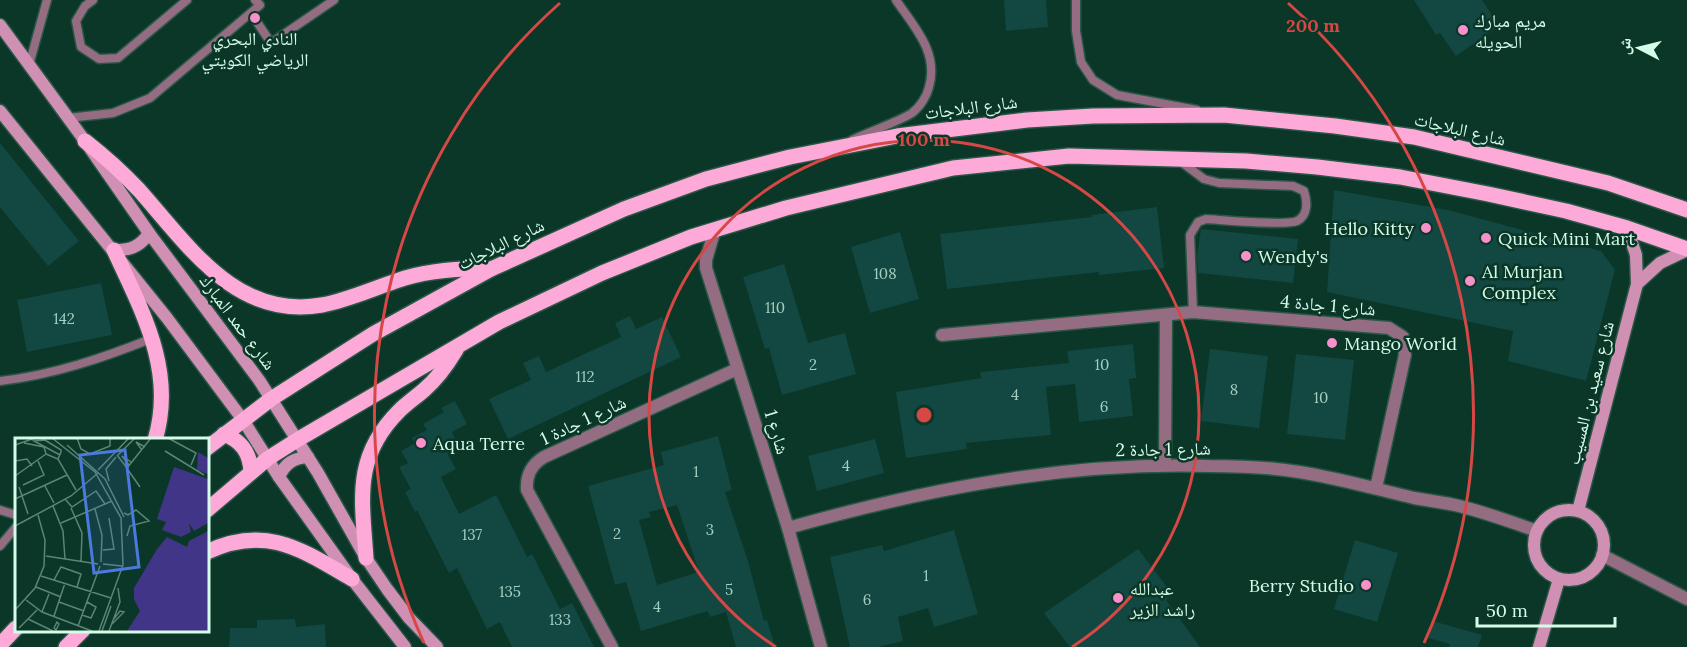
<svg xmlns="http://www.w3.org/2000/svg" width="1687" height="647" viewBox="0 0 1687 647" font-family="Lora,'Noto Naskh Arabic',serif">
<rect width="100%" height="100%" fill="#0a3727"/>
<g fill="#124742" fill-rule="evenodd">
<path d="M1004,0H1046L1048,27L1006,31Z"/>
<path d="M1414,0H1482L1499,26L1456,56L1440,33L1436,35Z"/>
<path d="M0,143L79,241L48,266L0,207Z"/>
<path d="M1334,190L1448,210L1601,251L1615,270L1586,381L1508,361L1513,331L1327,292Z"/>
<path d="M1157,207L1164,268L1099,275V272L947,289L940,234L1092,217V215Z"/>
<path d="M1201,229L1298,239L1293,283L1198,273L1197,254Z"/>
<path d="M900,232L919,299L870,313L851,247Z"/>
<path d="M784,264L808,343L845,333L856,374L782,395L769,348L765,349L743,277Z"/>
<path d="M101,283L112,335L27,352L17,300Z"/>
<path d="M630,316L636,329L662,317L681,357L508,439L489,399L531,380L523,363L539,356L546,372L621,337L615,323Z"/>
<path d="M1133,344L1136,378L1129,379L1133,416L1079,422L1075,384L1046,387L1051,435L966,443L967,449L906,458L896,392L981,378L980,372L1069,363L1067,351Z"/>
<path d="M1210,349L1268,356L1259,428L1201,421Z"/>
<path d="M1296,354L1354,360L1345,440L1287,434Z"/>
<path d="M455,401L467,424L452,432L460,449L448,455L456,469L441,477L459,514L496,495L527,557L532,554L560,609L572,603L594,647H512L500,622L487,629L457,568L449,573L417,510L415,512L405,492L411,489L399,467L408,463L401,451L415,443L412,438L427,430L423,424L444,412L441,408Z"/>
<path d="M718,436L732,490L725,492L748,561L764,621L767,620L775,647H736L726,612L710,617L708,611L641,631L626,582L615,585L588,486L664,465L661,452ZM677,505L699,572L657,585L639,520L651,517L649,512Z"/>
<path d="M875,439L884,473L817,491L808,456Z"/>
<path d="M954,530L978,614L934,627L928,608L898,617L903,641L878,647H850L830,557L882,545L884,551Z"/>
<path d="M1355,540L1398,553L1377,622L1334,609Z"/>
<path d="M1138,549L1173,595L1166,600L1200,647H1070L1044,613Z"/>
<path d="M295,619L296,627L325,624L326,647H229L230,628H257V620Z"/>
<path d="M1433,621L1482,635L1478,647H1449L1450,644L1428,638Z"/>
</g>
<g fill="none" stroke-linecap="round" stroke-linejoin="round">
<g stroke="#2a5646" stroke-width="11">
<g id="lane">
<path d="M93,0L85,6L76,21L81,47L99,59L118,58L187,0"/>
<path d="M1076,0V31L1081,62L1093,80L1117,95L1197,110"/>
<path d="M251,13L271,43L334,0"/>
<path d="M29,65L47,0"/>
<path d="M68,118L113,113L150,98L260,5L255,0"/>
<path d="M852,140C868,132 898,122 912,113C920,107 927,96 929,87C939,52 914,27 896,0"/>
<path d="M1180,161L1204,179L1219,183L1293,186L1304,191C1307,200 1309,215 1297,221C1285,226 1223,220 1206,219L1198,222L1190,235L1193,312"/>
<path d="M0,381C53,375 103,358 153,338"/>
<path d="M0,510L16,515"/>
<path d="M0,546L16,527"/>
</g>
</g>
<g stroke="#2a5646" stroke-width="15">
<g id="street">
<path d="M715,229L706,260V268L788,528L821,647"/>
<path d="M942,335L1193,312L1389,328L1403,337L1405,355L1376,488"/>
<path d="M1165,465L1166,315"/>
<path d="M788,528C926,489 1065,462 1209,466C1239,466 1269,467 1299,472C1338,478 1376,489 1414,498C1426,500 1438,502 1450,504C1480,510 1508,521 1537,531"/>
<path d="M1602,555L1687,599"/>
<path d="M612,647L527,490C526,475 531,465 544,457L737,369"/>
</g>
</g>
<g stroke="#2a5646" stroke-width="15">
<g id="secondary">
<path d="M0,25L85,141L149,233L259,380L318,473L366,558L387,589L409,618L437,647"/>
<path d="M0,111L167,318L243,420L279,477L352,579L405,647"/>
<path d="M114,250C130,251 141,246 149,233"/>
<path d="M1637,284L1660,263L1687,250"/>
<path d="M279,477C285,463 294,458 308,457"/>
<circle cx="1569" cy="545" r="35"/>
<path d="M1578,511L1637,284L1636,255L1627,228"/>
<path d="M1539,647L1559,579"/>
</g>
</g>
<g stroke="#2a5646" stroke-width="18">
<g id="primary">
<path d="M85,141C104,156 122,172 139,190C189,246 236,320 322,305C348,300 372,289 396,281C427,270 459,268 491,269"/>
<path d="M114,250C142,311 176,371 155,440"/>
<path d="M224,434C242,441 250,453 251,472"/>
<path d="M207,448L271,399L373,334L491,269L624,209L706,179L790,157L897,136L1027,120L1093,116L1224,115L1335,126L1414,137L1608,183L1687,210"/>
<path d="M207,510L267,459L297,440L499,322L602,273L691,237L786,208L953,168L1069,156L1246,161L1317,167L1400,177L1488,194L1566,211L1627,228L1687,249"/>
<path d="M207,552C266,524 302,550 352,579"/>
<path d="M366,558C362,499 353,457 399,411C407,403 416,397 424,390C437,379 447,365 456,350"/>
<path d="M0,645L16,628"/>
<path d="M66,647L83,630"/>
</g>
</g>
<use href="#lane" stroke="#956d83" stroke-width="8"/>
<use href="#street" stroke="#956d83" stroke-width="12"/>
<use href="#secondary" stroke="#d090b3" stroke-width="12"/>
<use href="#primary" stroke="#fdaad9" stroke-width="15"/>
</g>
<g fill="none" stroke="#d64845" stroke-width="3">
<path d="M776 647A275 275 0 1 1 1072 647"/>
<path d="M424 643A550 550 0 0 1 560 3M1288 3A550 550 0 0 1 1424 643"/>
</g>
<g fill="#f890cc" stroke="#0a3727" stroke-width="2">
<circle cx="255" cy="18" r="6"/>
<circle cx="1463" cy="30" r="6"/>
<circle cx="1426" cy="228" r="6"/>
<circle cx="1486" cy="238" r="6"/>
<circle cx="1246" cy="256" r="6"/>
<circle cx="1470" cy="281" r="6"/>
<circle cx="1332" cy="343" r="6"/>
<circle cx="421" cy="443" r="6"/>
<circle cx="1366" cy="585" r="6"/>
<circle cx="1118" cy="598" r="6"/>
</g>
<g text-anchor="middle" dominant-baseline="central" stroke-width="5" stroke-linejoin="round" paint-order="stroke">
<g font-size="15" fill="#a4cebf">
<text x="885" y="273">108</text>
<text x="775" y="307">110</text>
<text x="64" y="318">142</text>
<text x="813" y="364">2</text>
<text x="1102" y="364">10</text>
<text x="585" y="376">112</text>
<text x="1234" y="389">8</text>
<text x="1015" y="394">4</text>
<text x="1321" y="397">10</text>
<text x="1104" y="406">6</text>
<text x="846" y="465">4</text>
<text x="696" y="471">1</text>
<text x="710" y="529">3</text>
<text x="617" y="533">2</text>
<text x="472" y="534">137</text>
<text x="926" y="575">1</text>
<text x="729" y="589">5</text>
<text x="510" y="591">135</text>
<text x="867" y="599">6</text>
<text x="657" y="606">4</text>
<text x="560" y="619">133</text>
</g>
<g font-size="18" fill="#d5fbe9" stroke="#0a3727" text-anchor="start">
<text x="1475" y="20">مريم مبارك<tspan x="1475" dy="21">الحويله</tspan></text>
<text x="255" y="38" text-anchor="middle">النادي البحري<tspan x="255" dy="21">الرياضي الكويتي</tspan></text>
<text x="1414" y="228" text-anchor="end">Hello Kitty</text>
<text x="1498" y="238">Quick Mini Mart</text>
<text x="1258" y="256">Wendy's</text>
<text x="1482" y="271">Al Murjan<tspan x="1482" dy="21">Complex</tspan></text>
<text x="1344" y="343">Mango World</text>
<text x="433" y="443">Aqua Terre</text>
<text x="1354" y="585" text-anchor="end">Berry Studio</text>
<text x="1130" y="588">عبدالله<tspan x="1130" dy="21">راشد الزير</tspan></text>
</g>
<g font-size="18" fill="#d5fbe9" stroke="#0a3727">
<text transform="translate(971 107) rotate(-7)">شارع البلاجات</text>
<text transform="translate(1460 129) rotate(13)">شارع البلاجات</text>
<text transform="translate(501 244) rotate(-26)">شارع البلاجات</text>
<text transform="translate(1328 305) rotate(5)">شارع 1 جادة 4</text>
<text transform="translate(238 322) rotate(53)">شارع حمد المبارك</text>
<text transform="translate(1590 393) rotate(-76)">شارع سعيد بن المسيب</text>
<text transform="translate(583 420) rotate(-25)">شارع 1 جادة 1</text>
<text transform="translate(777 432) rotate(73)">شارع 1</text>
<text transform="translate(1163 449) rotate(-1)">شارع 1 جادة 2</text>
</g>
</g>
<g transform="translate(15 438)">
<rect width="194" height="194" fill="#0a3727"/>
<path d="M183,14L193,20V36L182,32ZM159,29L193,41V85L179,93L174,85L176,94L166,99L147,92L151,84L142,81ZM193,93V193H112L125,173L119,161V150L142,111L152,99L172,109L174,103Z" fill="#403587"/>
<path fill="none" stroke="#5b8575" stroke-width="1.5" d="M37,0L80,34L106,80L108,127L84,193M62,0L66,11L75,16L95,8V0M153,0L181,15L176,27M9,5L29,9L31,16M0,7L20,0M52,7L90,41L109,79M127,12L121,4L130,9M150,13L189,37M31,16L43,21L61,52M102,17L112,30L136,0M102,18L120,0M43,21L46,14V12L30,2L19,3L45,17M0,23L12,21L17,28M114,27L107,18L116,24M111,29L125,49M83,32L114,0M0,38L31,16M94,43L91,31L101,19M8,47L29,37L23,23M30,48L39,65M4,49L13,76M0,61L52,37M50,61L57,69L81,53L90,66M38,68L48,93L50,121M56,70L67,95L66,123M80,71L87,97L86,124M109,75L113,77L121,72L134,83L115,88L112,98M46,85L97,63M0,88L56,58L83,35M88,112L99,111L94,80M31,118L83,126M88,126L107,128M26,138L96,160M39,142L46,129L66,136L62,149M21,149L46,159M11,162L27,174L77,193M44,164L69,173M0,172L20,150L29,128L30,102L23,77M27,174L34,156M67,177L76,180L81,169L72,164M39,178L50,145M13,181L38,193M42,184L44,186L41,192L39,190ZM97,186L109,174L105,173L98,182M63,188L85,128M4,190L22,172M87,193L96,168M94,193L105,164L103,150"/>
<path fill="#4b79dc" fill-opacity="0.15" stroke="#4b79dc" stroke-width="3" d="M110,12L124,129L79,135L65,17Z"/>
<rect width="194" height="194" fill="none" stroke="#d5fbe9" stroke-width="3"/>
</g>
<circle cx="924" cy="415" r="9" fill="#d64845" stroke="#0a3727" stroke-width="3"/>
<g font-size="18" text-anchor="middle" font-weight="bold" fill="#d64845" stroke="#0a3727" stroke-width="5" stroke-linejoin="round" paint-order="stroke">
<text x="1313" y="32">200 m</text>
<text x="924" y="146">100 m</text>
</g>
<g transform="translate(1639 48) rotate(277)" stroke="#0a3727" stroke-width="4.5" paint-order="stroke">
<path d="M0-4.5L10 22L0 15L-10 22Z" fill="#d5fbe9"/>
<text y="-9" font-size="16" font-weight="bold" text-anchor="middle" fill="#d5fbe9">ش</text>
</g>
<path d="M1477 617v9h138v-9" fill="none" stroke="#d5fbe9" stroke-width="3"/>
<text x="1486" y="617" font-size="18" fill="#d5fbe9" stroke="#0a3727" stroke-width="4.5" paint-order="stroke">50 m</text>
</svg>
